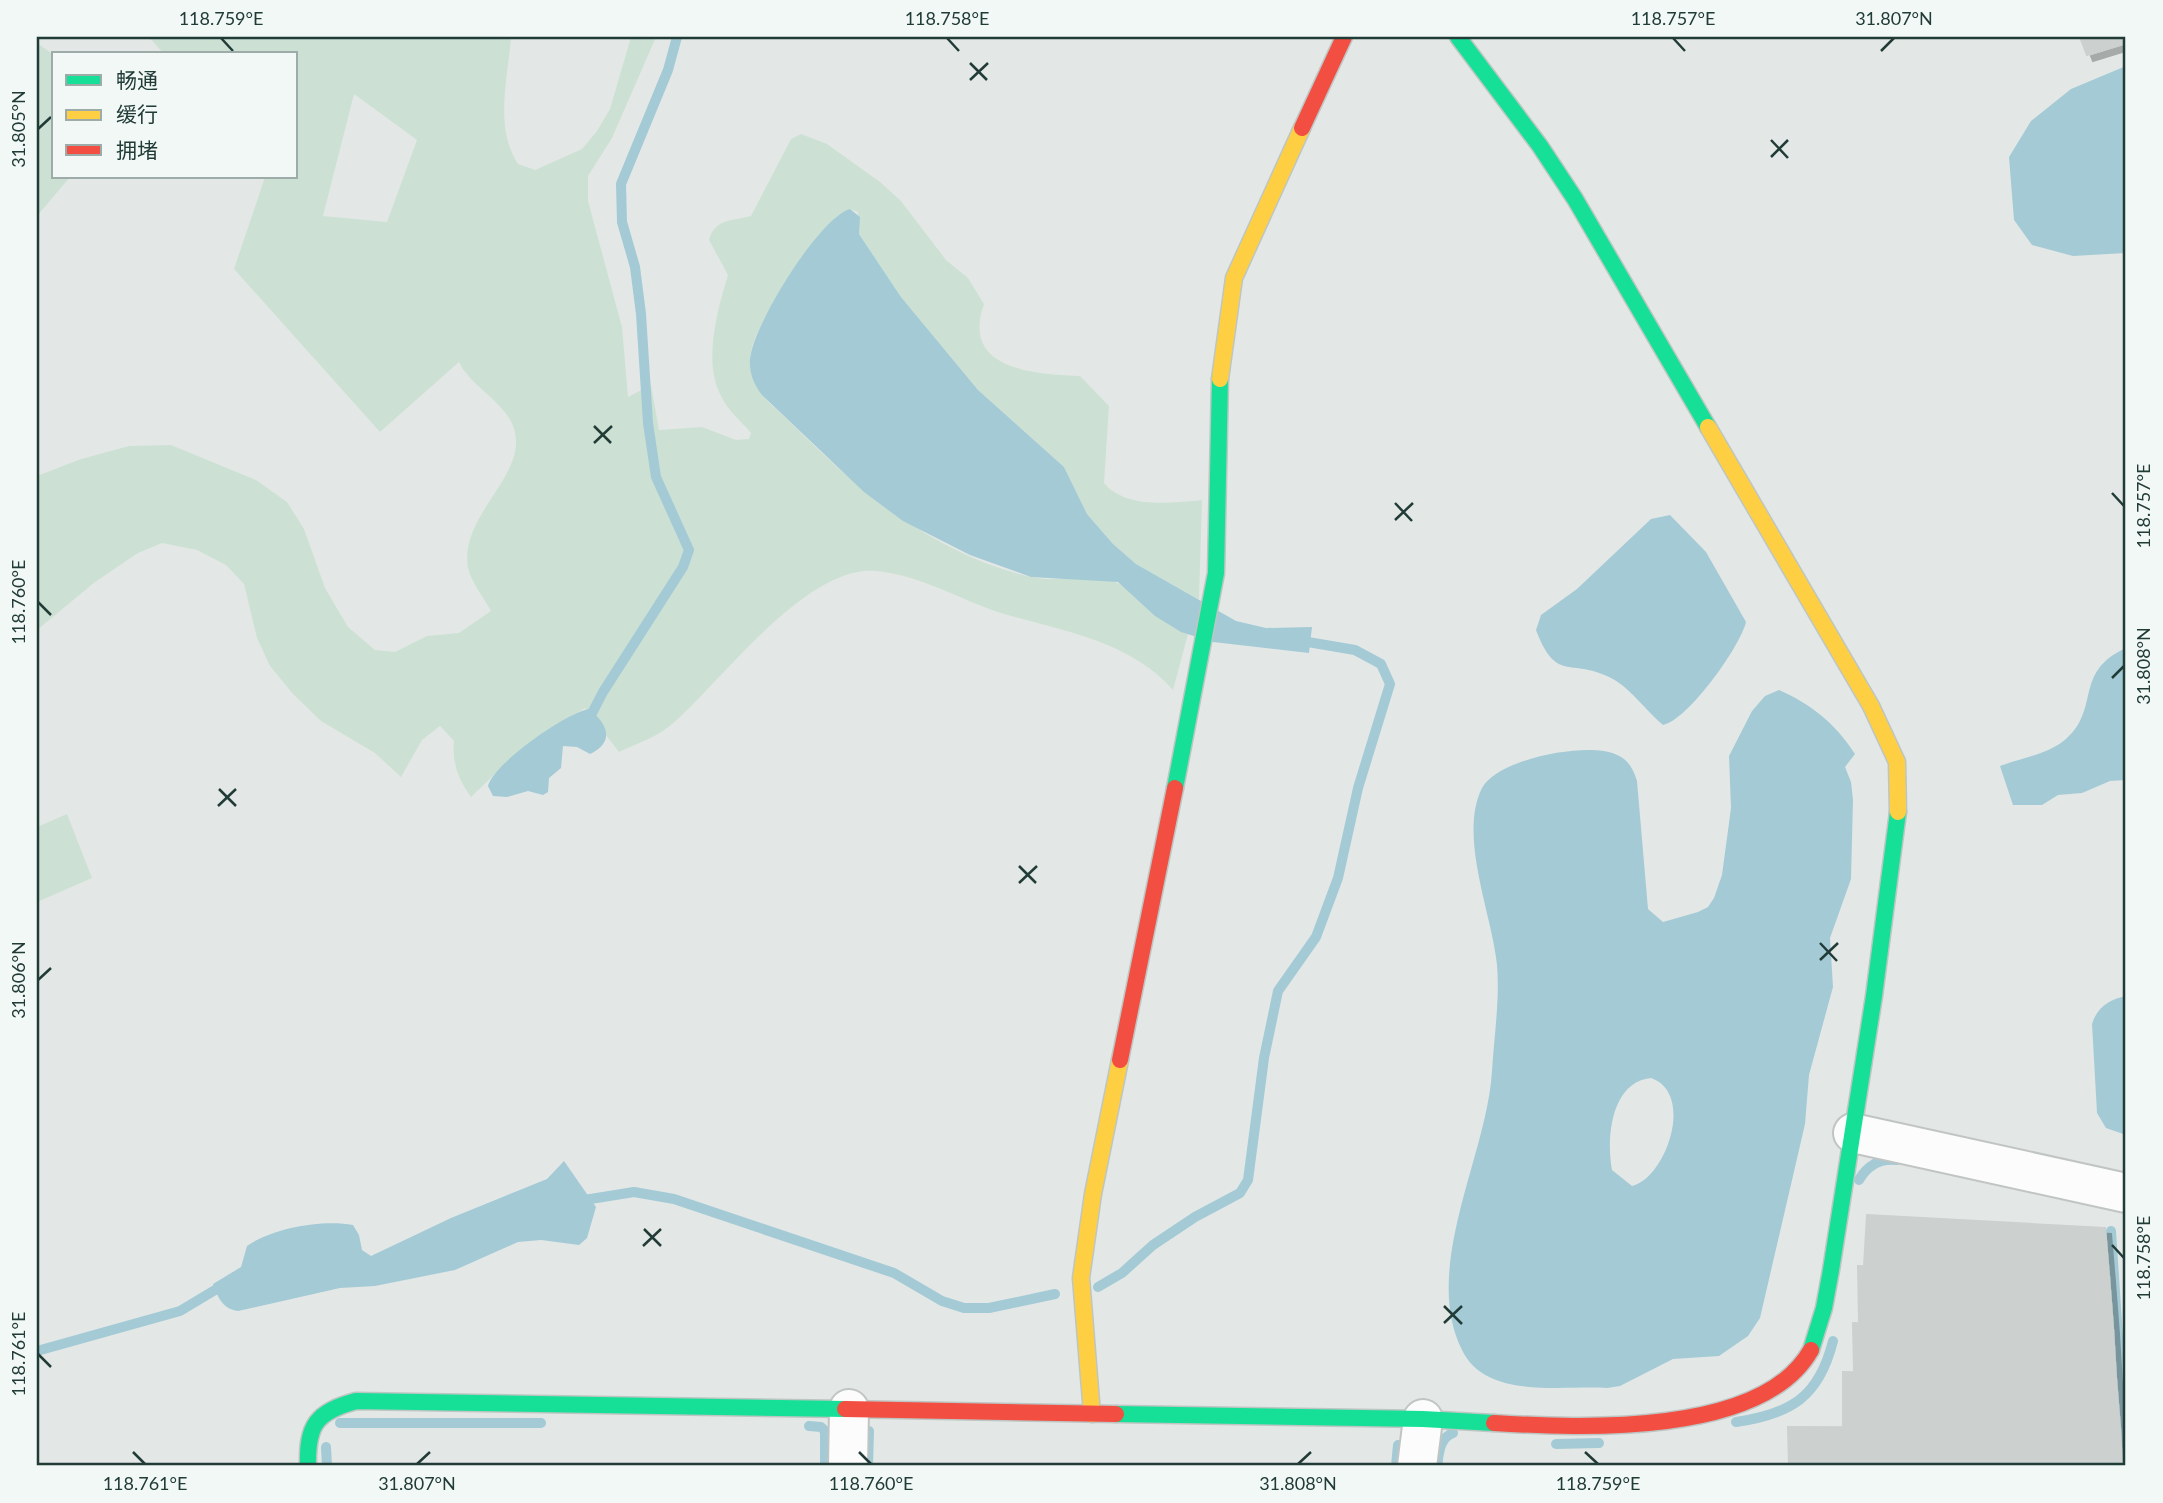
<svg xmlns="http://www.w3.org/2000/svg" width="2163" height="1503" viewBox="0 0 2163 1503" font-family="Lato,'Noto Sans SC',sans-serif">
<defs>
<filter id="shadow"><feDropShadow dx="6" dy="6" stdDeviation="0" flood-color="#0004"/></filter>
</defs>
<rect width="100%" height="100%" fill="#e3e8e6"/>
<g fill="#cce1d4" fill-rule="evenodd">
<path d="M149,37H511C508,79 494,127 518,164L535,170L582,149L597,131L610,109L631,37H656L612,138L588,176V201L622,327L628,397L651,385L659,430L702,427L736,440L749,439L751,433C740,420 727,410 720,394C703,360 718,308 728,275L709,240C715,218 733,221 751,216L791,139L801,134L827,144L880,182L901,201L946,260L968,278L984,304C960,371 1037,374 1080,376L1109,406L1104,483C1126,509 1171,503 1202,500L1199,600L1136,564L1113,544L1087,514L1064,467L978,390L901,297L859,234L858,212L850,209C823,243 749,319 750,362C750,391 774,406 793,425C860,492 936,555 1031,577C1058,583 1089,573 1115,582C1135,588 1159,624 1188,634L1173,690C1129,640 1062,631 1001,613C960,600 919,574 875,571C805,566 720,683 671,725C657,737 636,744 619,752L585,708L524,746L471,797C458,779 452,763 454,741L440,726L422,740L401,777L375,753L321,721L293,694L270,666L257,638L244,584L226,565L197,550L162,543L138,553L95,582L37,630V476L81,459L129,446L171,445L256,480L287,502L304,529L325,588L348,627L375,650L395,652L427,636L459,633L491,611C484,598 471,582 468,568C459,516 525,477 515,433C509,403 471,388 459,362L380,432L234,269L265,177H296V54H164ZM354,94L417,140L387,222L323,216Z"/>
<path d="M37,43L54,55V177H70L37,216Z"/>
<path d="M67,814L92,878L37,902V827Z"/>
</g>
<g fill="#a4cad6" fill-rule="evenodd">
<path d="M2126,66V253L2073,256L2032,245L2014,220L2009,157L2031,121L2071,89Z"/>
<path d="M850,209L860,217L859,234L901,297L978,390L1064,467L1087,514L1113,544L1136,564L1236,621L1266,628L1312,627L1309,653L1213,642L1181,632L1155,616L1118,582L1031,577L970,555L903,521L864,492L762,395C754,385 749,373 750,360C752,326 819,218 850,209Z"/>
<path d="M1670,515L1706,552L1746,622C1740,647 1688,720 1663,725C1645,710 1630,687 1609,677C1570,658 1556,683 1536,630L1541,615L1577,589L1651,519Z"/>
<path d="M2126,648V780L2110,781L2082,793L2058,795L2042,805H2013L2000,766C2021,758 2049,754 2066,739C2101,708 2073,672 2126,648Z"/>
<path d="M1779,690C1811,704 1836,724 1855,754L1845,767L1851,782L1853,800L1851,879L1830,938L1833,987L1809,1075L1805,1124L1760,1318L1748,1336L1719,1356L1673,1359L1620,1386L1607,1388C1561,1385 1486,1400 1462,1350C1421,1268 1487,1156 1492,1071C1494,1037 1500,999 1497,965C1492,914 1458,836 1482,788C1497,759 1586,742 1615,754C1628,759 1633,768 1637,781L1648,909L1663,922L1698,912L1708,907L1714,898L1722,875L1731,808L1729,756L1752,711L1765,696ZM1651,1078C1696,1094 1665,1179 1632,1186L1612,1170C1606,1138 1611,1082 1651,1078Z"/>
<path d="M589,709C608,724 615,742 590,754L577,747L563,746L561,768L549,778L548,792L543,795L528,791L507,797L493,796L488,786C494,763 566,713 589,709Z"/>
<path d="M2126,996V1135L2106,1128L2097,1113L2092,1024C2097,1007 2110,999 2126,996Z"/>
<path d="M564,1161L596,1207L587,1238L579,1245L541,1240L518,1242L455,1270L375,1286L340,1288L238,1311C223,1309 218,1298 213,1284L241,1267L247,1246C272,1228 323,1219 353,1225L359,1235L362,1250L371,1256L451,1218L547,1179Z"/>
</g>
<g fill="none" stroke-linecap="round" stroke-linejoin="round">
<g stroke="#a4cad6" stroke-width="10">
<path d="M587,723L603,692L683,567L689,550L656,477L648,423L641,314L635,267L622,222L621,184L668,70L677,37"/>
<path d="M1859,1180C1867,1166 1880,1158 1897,1160"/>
<path d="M578,1201L634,1192L674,1199L894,1273L942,1301L964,1308H989L1055,1294"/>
<path d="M2111,1231L2126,1459"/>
<path d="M1098,1287L1122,1273L1153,1245L1195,1217L1240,1193L1248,1180L1264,1058L1278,991L1316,937L1338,878L1358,788L1390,684L1381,664L1355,650L1296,640"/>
<path d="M37,1351L180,1311L225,1284"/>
<path d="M1736,1422C1791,1414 1819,1397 1833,1341"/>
<path d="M340,1423H541"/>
<path d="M809,1426L821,1427L825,1431V1466"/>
<path d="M1556,1444L1599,1443"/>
<path d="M326,1447L327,1466"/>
<path d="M868,1466L869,1431"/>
<path d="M1396,1466L1398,1445"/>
<path d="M1437,1466C1439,1454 1439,1438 1453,1433"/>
</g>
</g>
<g fill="#ccd1cf" stroke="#ccd1cf" stroke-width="2" filter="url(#shadow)">
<path d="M2080,37H2126V43L2087,55Z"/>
<path d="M1867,1215L2105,1228L2109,1276L1864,1266Z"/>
<path d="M1858,1266L2109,1276L2113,1328L1859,1323Z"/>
<path d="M1853,1323L2113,1328L2116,1378L1854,1372Z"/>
<path d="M1843,1372L2116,1378L2120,1428H1843Z"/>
<path d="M1788,1427L2120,1428L2122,1466H1789Z"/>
<path d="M814,1464V1466H713Z"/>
<path d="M879,1465H1389V1466Z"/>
</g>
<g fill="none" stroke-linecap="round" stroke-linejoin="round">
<g stroke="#c0c5c3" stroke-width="42">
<g id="street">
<path d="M1853,1133L2126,1193"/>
<path d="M848,1466L849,1409"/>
<path d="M1417,1466L1423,1419"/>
</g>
</g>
<g stroke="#bec6c3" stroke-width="19">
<g id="fast">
<path d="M1458,37L1540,146L1575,199L1708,427"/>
<path d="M1175,788L1216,573L1220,379"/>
<path d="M1811,1350L1824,1308L1831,1270L1874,996L1898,812"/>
<path d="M1116,1414L1423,1419L1494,1423"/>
<path d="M308,1466C307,1425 316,1412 356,1401L845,1409"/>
</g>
</g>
<g stroke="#bec6c3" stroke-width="19">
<g id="slow">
<path d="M1220,379L1234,278L1302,128"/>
<path d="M1708,427L1871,706L1897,762L1898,812"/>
<path d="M1092,1414L1081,1278L1093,1194L1120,1060"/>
</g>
</g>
<g stroke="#bec6c3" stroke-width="19">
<g id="jam">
<path d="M1302,128L1344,37"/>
<path d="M1120,1060L1175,788"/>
<path d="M845,1409L1116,1414"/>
<path d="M1494,1423C1580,1428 1762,1437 1811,1350"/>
</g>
</g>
<use href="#street" stroke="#fbfcfb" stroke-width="38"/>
<use href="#fast" stroke="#16e098" stroke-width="16"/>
<use href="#slow" stroke="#ffcf43" stroke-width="16"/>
<use href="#jam" stroke="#f24e42" stroke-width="16"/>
</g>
<path fill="none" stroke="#213b37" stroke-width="2.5" d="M221,38L233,51M947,38L959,51M1673,38L1685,51M1881,51L1894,38M970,63L987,80M970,80L988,63M38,129L51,117M1771,140L1788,158M1771,157L1788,140M594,426L611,443M594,443L612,426M2112,493L2124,506M1395,503L1412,521M1395,520L1413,503M38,602L51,615M2112,678L2124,666M219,789L236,806M218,806L236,789M1019,866L1036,883M1019,883L1037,866M1820,943L1837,961M1820,960L1838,943M38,980L51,968M644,1229L661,1246M2112,1245L2124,1258M643,1246L661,1229M1444,1306L1462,1324M1444,1323L1462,1306M38,1354L51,1367M133,1452L145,1464M859,1452L871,1464M1585,1452L1598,1464M417,1464L430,1452M1298,1464L1311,1452"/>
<rect width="2163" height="1503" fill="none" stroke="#f1f8f5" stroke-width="77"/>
<rect x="52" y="52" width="245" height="126" fill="#f1f8f5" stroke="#9eaca9" stroke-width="2"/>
<rect x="66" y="75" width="35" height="10" fill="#16e098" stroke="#9eaca9" stroke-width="2"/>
<text x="116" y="88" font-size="21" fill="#213b37">畅通</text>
<rect x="66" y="110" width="35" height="10" fill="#ffcf43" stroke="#9eaca9" stroke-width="2"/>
<text x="116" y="122" font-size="21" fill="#213b37">缓行</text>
<rect x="66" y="145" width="35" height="10" fill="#f24e42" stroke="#9eaca9" stroke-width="2"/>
<text x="116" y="158" font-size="21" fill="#213b37">拥堵</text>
<rect x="38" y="38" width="2086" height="1426" fill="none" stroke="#213b37" stroke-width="2.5"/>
<g font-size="18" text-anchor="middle" fill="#213b37">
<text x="221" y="25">118.759°E</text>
<text x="947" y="25">118.758°E</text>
<text x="1673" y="25">118.757°E</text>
<text x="1894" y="25">31.807°N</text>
<text transform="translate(19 129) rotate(-90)" y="6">31.805°N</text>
<text transform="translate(2144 506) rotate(-90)" y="6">118.757°E</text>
<text transform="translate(19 602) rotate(-90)" y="6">118.760°E</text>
<text transform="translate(2144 666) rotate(-90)" y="6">31.808°N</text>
<text transform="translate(19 980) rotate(-90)" y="6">31.806°N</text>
<text transform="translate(2144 1258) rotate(-90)" y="6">118.758°E</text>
<text transform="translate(19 1354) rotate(-90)" y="6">118.761°E</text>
<text x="145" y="1490">118.761°E</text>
<text x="417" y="1490">31.807°N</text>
<text x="871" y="1490">118.760°E</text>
<text x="1298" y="1490">31.808°N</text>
<text x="1598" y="1490">118.759°E</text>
</g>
</svg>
